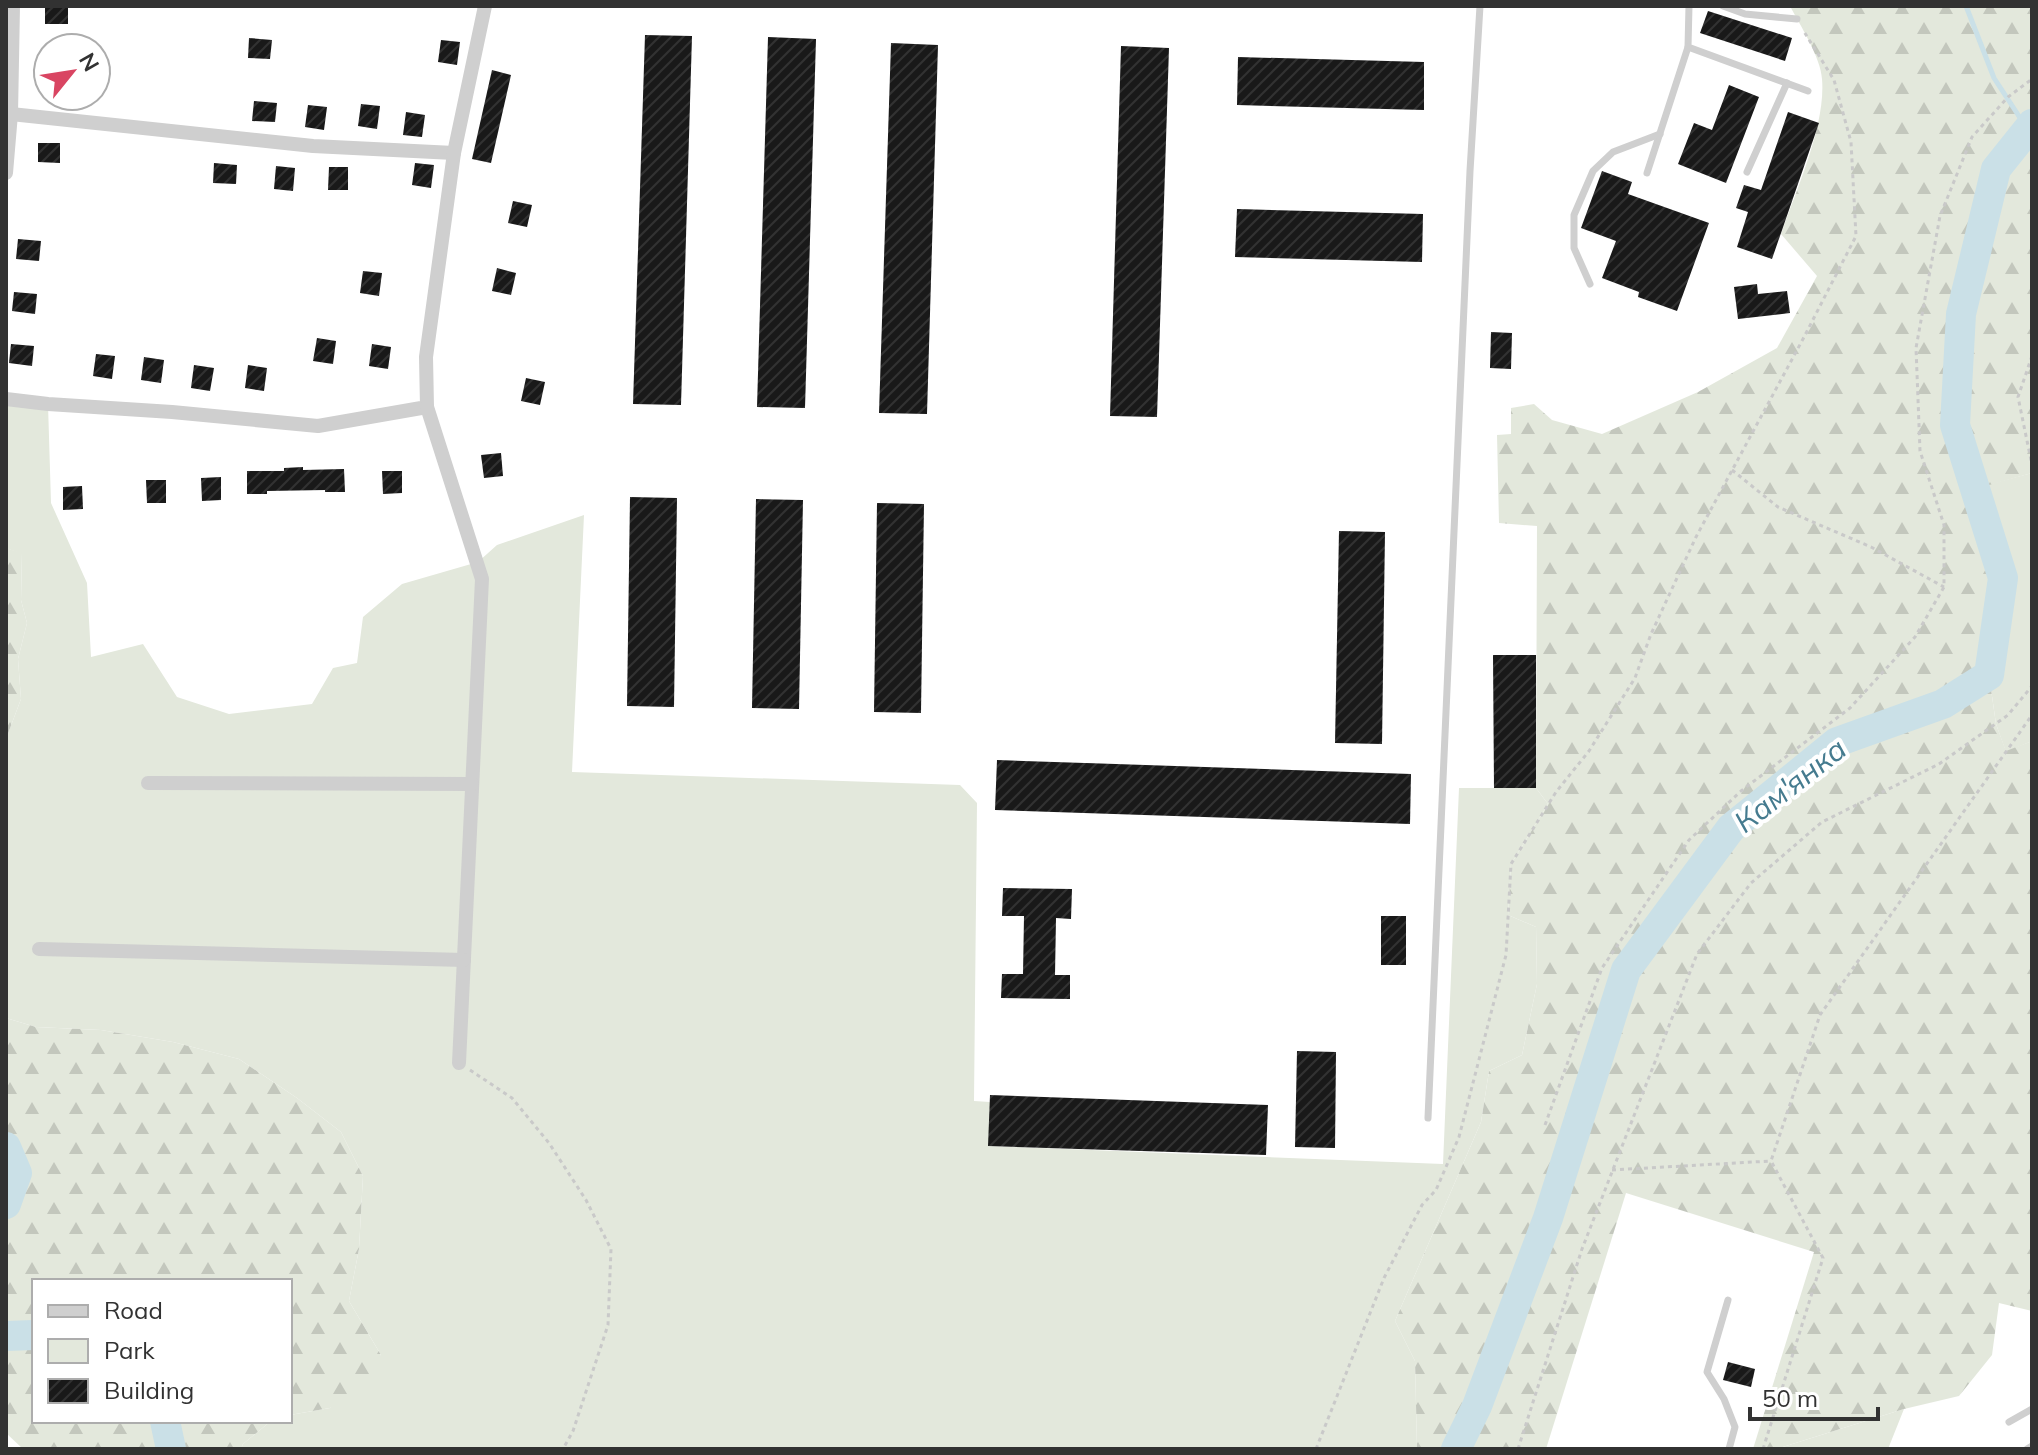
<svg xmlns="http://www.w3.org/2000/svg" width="2038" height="1455" viewBox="0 0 2038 1455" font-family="Mulish,sans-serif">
<defs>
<pattern id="forest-firs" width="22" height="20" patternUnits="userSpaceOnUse" patternTransform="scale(2)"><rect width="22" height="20" fill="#e3e8dc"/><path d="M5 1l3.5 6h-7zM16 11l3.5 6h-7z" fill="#c3c7bd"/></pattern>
<pattern id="building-hatch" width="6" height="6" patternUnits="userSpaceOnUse" patternTransform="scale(2)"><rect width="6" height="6" fill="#191919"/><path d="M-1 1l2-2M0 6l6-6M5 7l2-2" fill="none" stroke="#323232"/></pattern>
</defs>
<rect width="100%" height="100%" fill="#fff"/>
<g fill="#e3e8dc">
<path d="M6,399L48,404L51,503L87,583L91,657L143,644L177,697L229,714L312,704L333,668L357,663L363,617L402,584L478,562L497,545L584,515L572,772L960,785L977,803L974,1101L990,1102L989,1146L1443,1164L1459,788H1536L1548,804L1511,864L1508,915L1536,927L1537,984L1522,1055L1489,1071L1481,1122L1395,1321L1415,1361L1417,1449H241L243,1444L271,1421H290V1415L330,1408L381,1355L349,1301L359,1249L363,1176L341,1132L297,1098L239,1059L173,1042L101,1030L36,1027L6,1018V739L21,699L18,659L27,623L21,600L22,554L6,548Z"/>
<path d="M2032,473V741L2006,752L1996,724L1989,675L2003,578L1975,488Z"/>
<path d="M1904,1409L1888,1449H1776Z"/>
</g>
<g fill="url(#forest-firs)">
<path d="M1790,6H2032V473L1975,489L2003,578L1989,675L1996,724L2006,751L2032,741V1311L1999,1303L1992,1355L1959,1396L1904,1409L1776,1449H1753L1814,1252L1626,1193L1546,1449H1417L1415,1361L1395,1321L1481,1122L1489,1071L1522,1055L1537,984L1536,927L1508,915L1511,864L1548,804L1536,788L1537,526L1499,523L1497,435L1511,434V408L1534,404L1552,420L1602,434L1698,392L1777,348L1817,276L1781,234C1796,190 1826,125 1822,79C1821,58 1800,25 1790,6Z"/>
<path d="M6,548L22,553L21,600L27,623L18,659L21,699L6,739Z"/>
<path d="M6,1018L36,1027L101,1030L173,1042L239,1059L297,1098L341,1132L363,1176L359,1249L349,1301L381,1355L370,1389L330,1408L290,1415V1281H34V1421H271L243,1444L241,1449H23L6,1433Z"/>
</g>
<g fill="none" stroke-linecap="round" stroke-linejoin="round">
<path stroke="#cae0e7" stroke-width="5" d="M1966,6L1994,78L2028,130"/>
<g stroke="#cae0e7" stroke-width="30">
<path d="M6,1147L17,1173L6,1204"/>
<path d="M6,1336L34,1335"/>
<path d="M165,1421L171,1449"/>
<path d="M1456,1449L1477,1406L1548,1218L1626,970L1731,828L1837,742L1943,704L1989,675L2003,578L1955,425L1961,314L1996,169L2032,124"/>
</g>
</g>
<g fill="url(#building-hatch)">
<rect x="45" y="6" width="23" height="18"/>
<path d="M1708,11L1792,38L1785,61L1700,33Z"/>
<path d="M645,35L692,36L681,405L633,404Z"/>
<path d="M768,37L816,39L805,408L757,407Z"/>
<path d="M249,38L272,40L270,59L248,58Z"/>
<path d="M441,40L460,42L457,65L438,62Z"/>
<path d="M891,43L938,45L927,414L879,413Z"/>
<path d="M1121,46L1169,48L1157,417L1110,416Z"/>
<path d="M1238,57L1424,62V110L1237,105Z"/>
<path d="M492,70L511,75L491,163L472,159Z"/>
<path d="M1729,85L1759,97L1726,183L1678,164L1694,123L1712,130Z"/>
<path d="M254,101L277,103L275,122L252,121Z"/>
<path d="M361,104L380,106L377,129L358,126Z"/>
<path d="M308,105L327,107L324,130L305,127Z"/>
<path d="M406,112L425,115L422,137L403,135Z"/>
<path d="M1788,112L1819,123L1772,259L1737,247L1748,212L1736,208L1744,185L1761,190Z"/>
<path d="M38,143H60V163L38,162Z"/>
<path d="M214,163L237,165L236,184L213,183Z"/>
<path d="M415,163L434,165L431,188L412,185Z"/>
<path d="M276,166L295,168L293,191L274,189Z"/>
<path d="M329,167H348V190H328Z"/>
<path d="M1602,171L1632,182L1628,194L1709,223L1677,311L1638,297L1639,292L1602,278L1616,241L1581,228Z"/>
<path d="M513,201L532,205L527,227L508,223Z"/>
<path d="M1237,209L1423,214L1422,262L1235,257Z"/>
<path d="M18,239L41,241L39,261L16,259Z"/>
<path d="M497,268L516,273L511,295L492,291Z"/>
<path d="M363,271L382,273L379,296L360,293Z"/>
<path d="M1757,284L1758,294L1787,291L1790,313L1738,319L1734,287Z"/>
<path d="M14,292L37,294L35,314L12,311Z"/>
<path d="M1491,332L1512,333L1511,369L1490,368Z"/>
<path d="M317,338L336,341L333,364L313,361Z"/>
<path d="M11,344L34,346L32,366L9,363Z"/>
<path d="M372,344L391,347L388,369L369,366Z"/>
<path d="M96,354L115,356L112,379L93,376Z"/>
<path d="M144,357L164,360L161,383L141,380Z"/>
<path d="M194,365L214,368L210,391L191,388Z"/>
<path d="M248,365L267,368L264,391L245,388Z"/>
<path d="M526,378L545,382L540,405L521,401Z"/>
<path d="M501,453L503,476L484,478L481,455Z"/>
<path d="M303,467V470L344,469L345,492H325V490L267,491V494H247V471H284V468Z"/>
<path d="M382,471H402V493L383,494Z"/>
<path d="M221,477V500L202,501L201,478Z"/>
<path d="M146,480H166V503H147Z"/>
<path d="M82,486L83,509L63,510V487Z"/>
<path d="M630,497L677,498L674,707L627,706Z"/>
<path d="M756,499L803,500L799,709L752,708Z"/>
<path d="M877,503L924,504L921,713L874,712Z"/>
<path d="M1339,531L1385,532L1382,744L1335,743Z"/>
<path d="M1493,655H1536V788H1494Z"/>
<path d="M997,760L1411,774L1410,824L995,810Z"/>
<path d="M1003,888L1072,889L1071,919L1056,918L1055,975H1070V999L1001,998L1002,974H1023L1024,916H1002Z"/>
<rect x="1381" y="916" width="25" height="49"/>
<path d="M1297,1051L1336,1052L1335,1148L1295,1147Z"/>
<path d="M990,1095L1268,1105L1266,1155L988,1146Z"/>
<path d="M1728,1362L1755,1369L1751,1387L1723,1380Z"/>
</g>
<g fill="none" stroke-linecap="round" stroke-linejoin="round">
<g stroke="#c9c9c9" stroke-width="3" stroke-dasharray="4 4" stroke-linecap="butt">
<path d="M2032,356L2018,397L2032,465"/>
<path d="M1732,470L1778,507L1871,547L1944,587"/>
<path d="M470,1070L512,1098L549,1143L586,1200L611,1249L608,1325L573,1431L563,1449"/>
<path d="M1545,1125L1602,968L1689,840L1741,791L1850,708L1915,637L1944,587V525L1920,451L1916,348L1940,216L1972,137L2008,97L2032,79"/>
<path d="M1612,1170L1771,1161"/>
<path d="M1316,1449L1384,1278L1422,1205L1436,1190L1459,1137L1506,955L1511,864L1556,792L1589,751L1635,678L1651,634L1696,537L1803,339L1856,236L1851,142L1834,80L1803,30"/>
<path d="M1518,1449L1582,1249L1697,954L1751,883L1822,822L1939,764L2008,715L2032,686"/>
<path d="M1763,1449L1823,1258L1771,1161L1820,1015L2032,715"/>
</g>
<g stroke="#cfcfcf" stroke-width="7">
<path d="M1689,6L1688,47L1808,91"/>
<path d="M1723,6L1745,14L1797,19"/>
<path d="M1747,172L1787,83"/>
<path d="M1647,173L1688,47"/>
<path d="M1590,284L1574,248V215L1593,171L1613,152L1660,134"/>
<path d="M1428,1118L1470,171L1480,6"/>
<path d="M1728,1300L1707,1372L1724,1399L1735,1427L1729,1449"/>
<path d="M2009,1422L2032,1409"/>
<path d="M2027,1449L2032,1446"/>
</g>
<g stroke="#cfcfcf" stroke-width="14">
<path d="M11,114L313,146L454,153"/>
<path d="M6,173L11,114L13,6"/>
<path d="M6,399L48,404L172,412L318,426L427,407L426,357L454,153L485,6"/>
<path d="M427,407L482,579L459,1063"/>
<path d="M148,783L472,784"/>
<path d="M39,949L464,960"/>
</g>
</g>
<g text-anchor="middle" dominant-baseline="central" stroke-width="8" stroke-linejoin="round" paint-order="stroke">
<g font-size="30" font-style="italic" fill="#457b8f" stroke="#fff">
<text transform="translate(1790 785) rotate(-38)">Кам'янка</text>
</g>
</g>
<rect width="2038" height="1455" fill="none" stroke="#323232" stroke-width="16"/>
<rect x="32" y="1279" width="260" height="144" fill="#ffffff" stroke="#adadad" stroke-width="2"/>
<rect x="48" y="1305" width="40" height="12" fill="#cfcfcf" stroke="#adadad" stroke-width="2"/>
<text x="104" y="1319" font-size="24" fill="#323232">Road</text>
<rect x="48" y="1339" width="40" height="24" fill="#e3e8dc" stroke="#adadad" stroke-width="2"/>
<text x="104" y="1359" font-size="24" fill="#323232">Park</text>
<rect x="48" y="1379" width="40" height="24" fill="url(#building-hatch)" stroke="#adadad" stroke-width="2"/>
<text x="104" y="1399" font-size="24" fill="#323232">Building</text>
<g transform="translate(72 72) rotate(60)"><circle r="38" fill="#ffffff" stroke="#adadad" stroke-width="2"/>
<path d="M0-6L14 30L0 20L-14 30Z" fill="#d94562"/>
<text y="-12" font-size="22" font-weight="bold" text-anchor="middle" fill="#323232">N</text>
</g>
<path d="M1750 1407v12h128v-12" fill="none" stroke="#323232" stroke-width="4"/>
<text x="1762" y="1407" font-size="24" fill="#323232" stroke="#ffffff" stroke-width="6" paint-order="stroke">50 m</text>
</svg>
